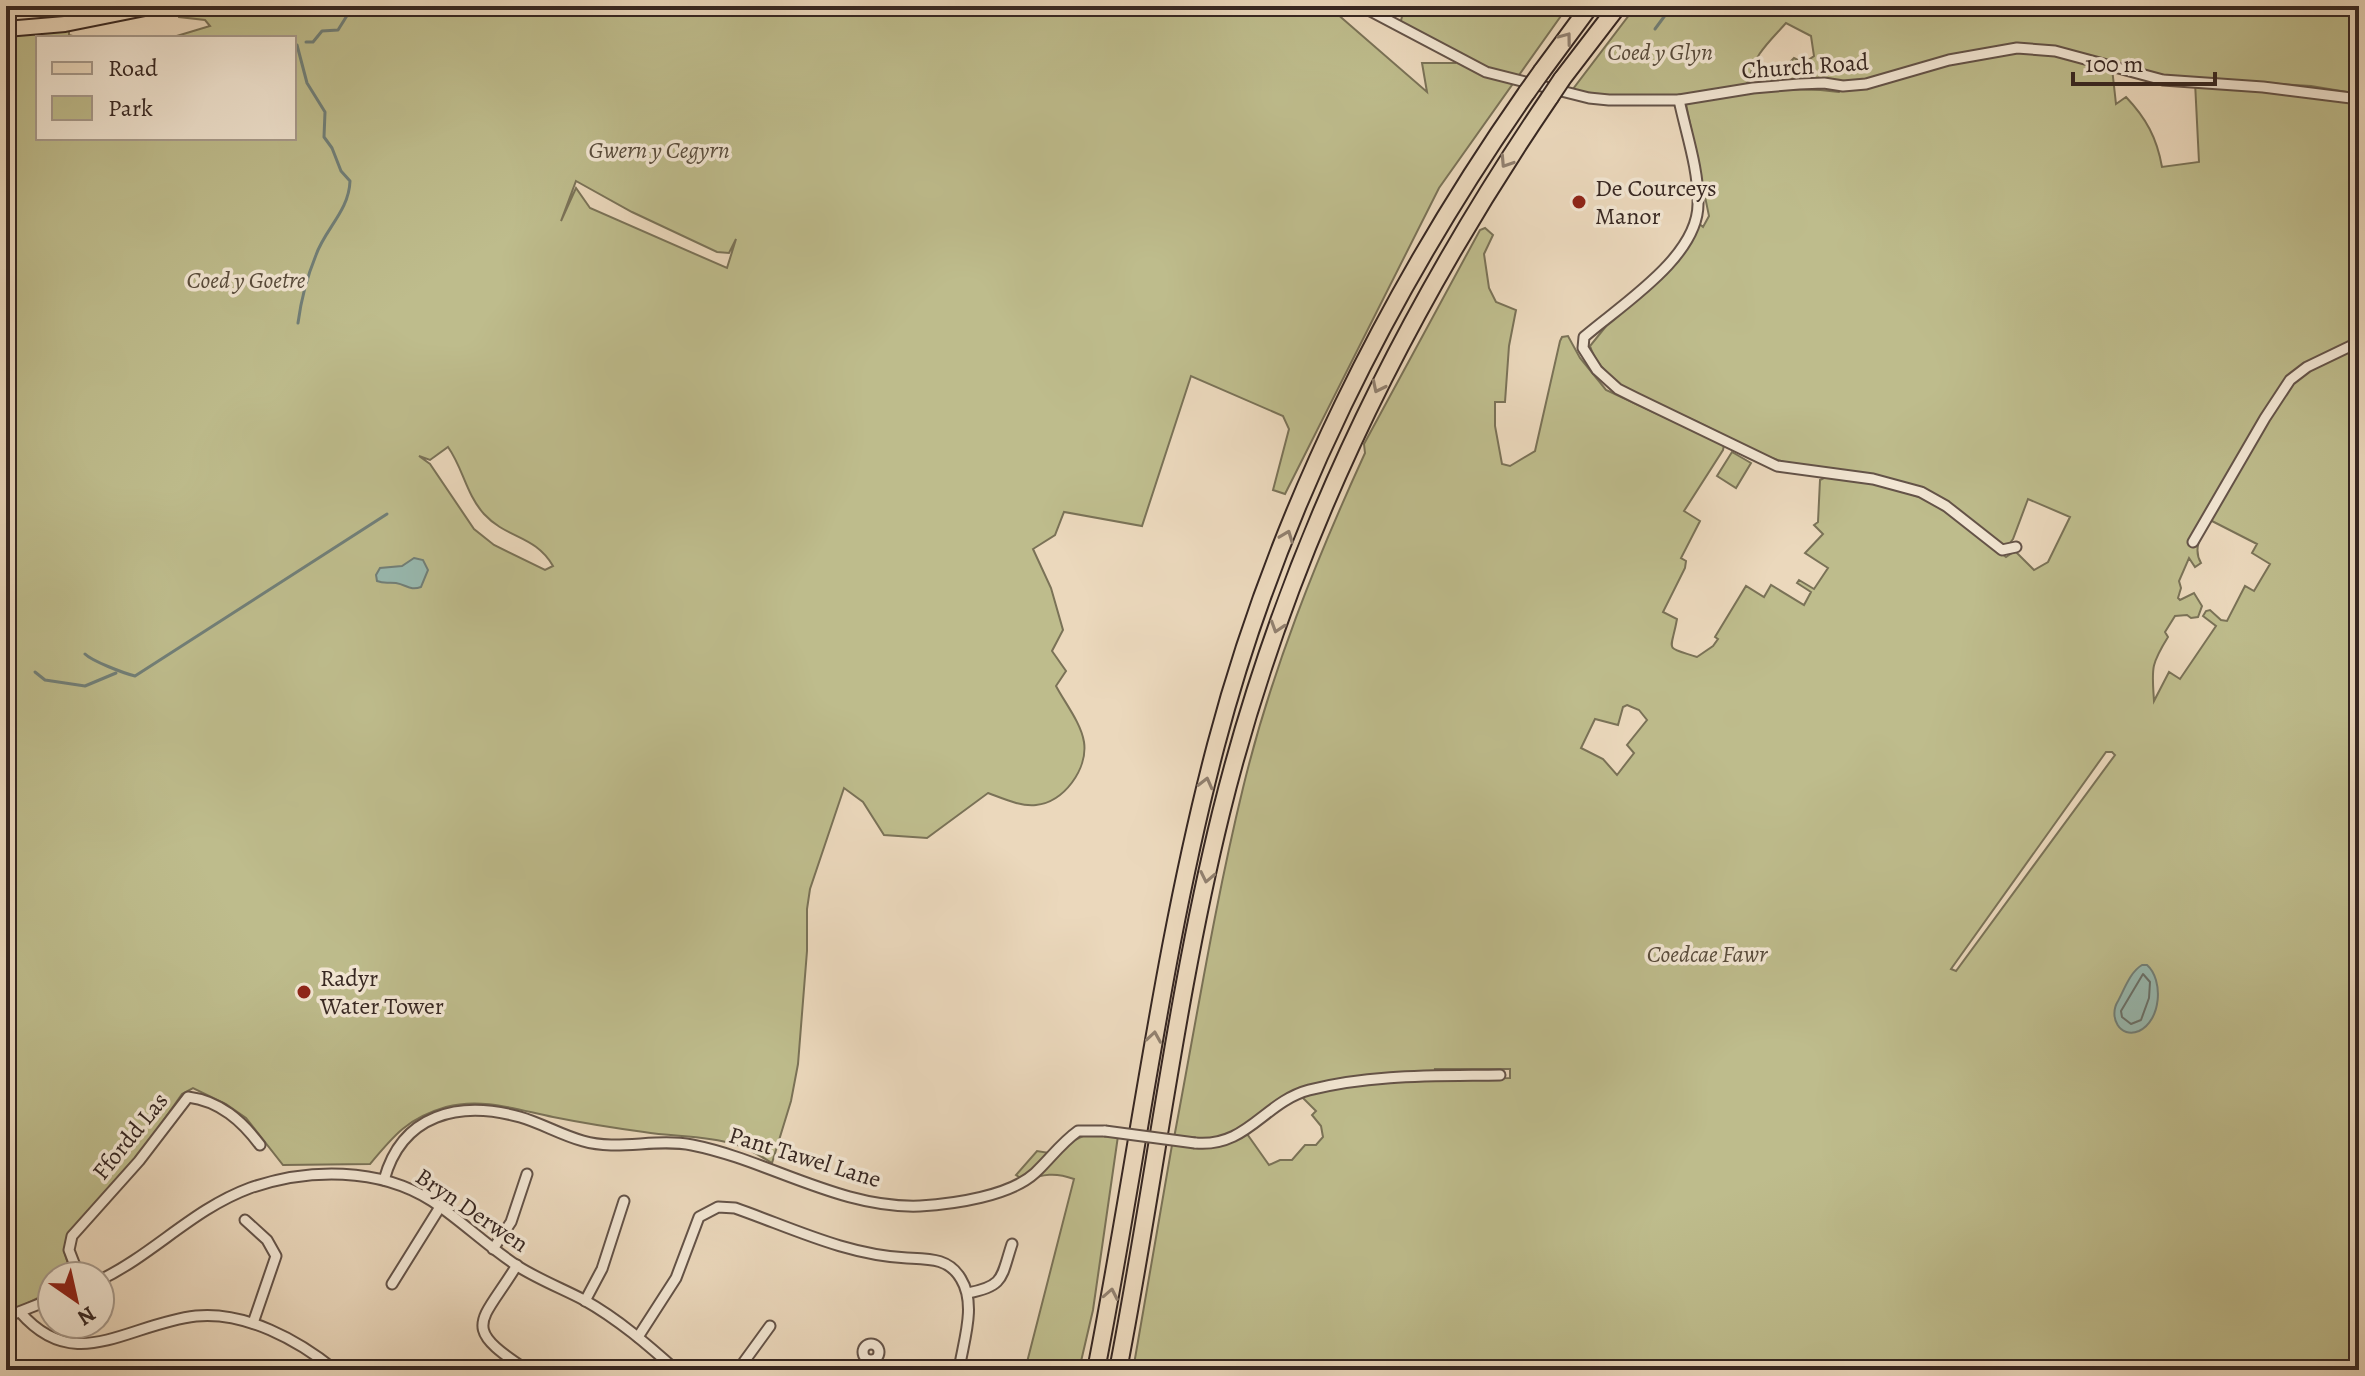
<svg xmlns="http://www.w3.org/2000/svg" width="2365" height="1376" viewBox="0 0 2365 1376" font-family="Alegreya,serif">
<rect width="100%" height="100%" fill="#ebd8bc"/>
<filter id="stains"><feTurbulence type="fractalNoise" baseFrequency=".0025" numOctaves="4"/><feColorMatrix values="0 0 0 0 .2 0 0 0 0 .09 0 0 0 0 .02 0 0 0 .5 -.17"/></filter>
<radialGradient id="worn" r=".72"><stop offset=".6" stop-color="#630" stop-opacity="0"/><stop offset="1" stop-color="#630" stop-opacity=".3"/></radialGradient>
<g fill="#bebc8c" stroke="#7a7257" stroke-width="2" fill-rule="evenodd">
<path d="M188,6H1328L1427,92L1422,63H1455L1454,51L1400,24L1405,6H1568L1439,188L1285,494L1273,490L1289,429L1283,416L1191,376L1142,526L1064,512L1055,535L1033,549L1051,588L1063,630L1052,651L1066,671L1056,686C1065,703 1081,723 1084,742C1088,769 1064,802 1036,805C1021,807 1002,798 988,793L927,838L884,835L863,802L844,788L810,889L807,909V951L798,1064L791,1101L772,1163C760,1156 747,1147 734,1144C704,1135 674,1137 644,1132C614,1128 583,1123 553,1117C518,1110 482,1097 446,1107C408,1118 394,1135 370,1164L283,1165L246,1118L226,1104L193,1088L182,1094L136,1160L72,1233L64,1251L70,1270L69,1276H52V1291L6,1314V32L69,28V35L80,38H38V138H294V38H170L210,26L205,20L179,17L177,9ZM576,181L632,212L717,252L729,253L736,239L727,268L590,208L576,188L561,221ZM448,447C463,468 466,494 484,514C507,539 535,535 553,566L545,570L494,545L474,529L430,464L419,456L430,460Z"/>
<path d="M1636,6H2359V94L2311,86L2202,79L2359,99V1370H1133L1172,1145H1181L1174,1138C1196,1022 1215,903 1243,788C1271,672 1316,560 1365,453L1364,444L1480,230L1485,228L1493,235L1484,254L1489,288L1496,302L1516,310L1509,346L1505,402H1495V426L1502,464L1510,466L1535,451L1560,341L1562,337L1568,336L1580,358L1606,390L1724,445L1723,450L1684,511L1700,521L1681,558L1686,561L1685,568L1663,612L1677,619C1671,653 1663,646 1697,657L1713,646L1718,639L1715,637L1746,586L1764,597L1771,585L1804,605L1811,592L1797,583L1799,580L1814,589L1828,568L1805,553L1823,534L1814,525L1818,522L1820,480L1826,477L1884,485L1931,501L2006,557L2015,551L2034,570L2048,562L2070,517L2028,499L2013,539L2007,547C1976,529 1955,502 1922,490C1875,472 1836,475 1791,464C1755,455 1724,434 1691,419C1667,408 1641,400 1619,384C1607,374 1595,362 1590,346L1611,320L1669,263L1696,221L1703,227L1709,216L1686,104C1736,94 1788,85 1839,92L1843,87L1769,86L1764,80L1766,72L1775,77L1794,58L1804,63L1814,56L1811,36L1786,23C1772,39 1751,57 1750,80L1745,85L1656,101L1570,93ZM2112,68L2195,82L2199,162L2162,167C2157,138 2146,118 2126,97L2116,104ZM2210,520L2257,544L2252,553L2270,564L2254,591L2245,586L2227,621L2221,620L2210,610L2206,611L2203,616L2216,626L2180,679L2169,672L2154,701C2152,669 2150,666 2168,637L2165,632L2175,616L2187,615L2191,618L2198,617L2202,606L2194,593L2180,600L2178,598L2181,588L2179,581L2189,558L2195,567L2201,563C2192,548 2202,534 2210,520ZM1627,705L1639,710L1647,720L1627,745L1634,753L1617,775L1603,759L1581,748L1595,719L1618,725L1623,707ZM2106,752H2112L2115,755L1956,971L1951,969ZM1435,1069H1510V1078L1436,1079ZM1299,1094L1316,1111L1312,1115L1321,1126L1323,1137L1316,1145H1305L1292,1160H1280L1269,1165L1245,1131Z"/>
<path d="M1732,452L1751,463L1736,488L1717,476Z"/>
<path d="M1093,1131L1118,1136L1093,1310L1079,1370H1025L1074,1179C1055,1172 1043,1174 1025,1181L1016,1175L1037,1151L1049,1153Z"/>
</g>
<g fill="#98bab1" stroke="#717f78" stroke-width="2">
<path d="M414,558L423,560L428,570L421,587C410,591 407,585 396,583C388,582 384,584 377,581L376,575L380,568L402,566Z"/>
<path d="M2142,965H2147C2164,980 2161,1021 2139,1031C2120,1039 2108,1017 2118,1001C2124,990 2130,972 2142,965Z"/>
</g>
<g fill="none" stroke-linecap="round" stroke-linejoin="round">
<path stroke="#68706a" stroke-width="2" d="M2143,974L2150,982L2149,998L2141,1020L2131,1024L2122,1017L2121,1011Z"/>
<g stroke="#717f78" stroke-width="3">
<path d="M1655,29L1672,6"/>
<path d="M306,42H313L322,31L338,30L353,6"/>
<path d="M297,45L307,83L325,112L324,137L332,148L341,171L350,181C349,211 325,229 316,255C307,277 301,300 298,323"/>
<path d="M85,654C92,661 123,673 135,676L387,514"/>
<path d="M35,672L45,680L85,686L116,673"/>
</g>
<g stroke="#645348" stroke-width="13">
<g id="minor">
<path d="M1361,6L1486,72L1589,98L1609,100H1679L1753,88L1799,84L1824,83L1843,86L1866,84L1949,60L2017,48L2055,51L2163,80L2263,87L2359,99"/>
<path d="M1679,100C1686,133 1699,170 1698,204C1698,257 1621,305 1584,337L1583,348L1597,370L1618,389L1636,398L1777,466L1873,479L1921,492L1946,506L2002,550L2016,547"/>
<path d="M2193,542L2265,418L2290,380L2307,367L2359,342"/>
<path d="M1195,1143C1247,1148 1264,1102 1309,1090C1371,1074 1436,1076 1500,1075"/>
<path d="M384,1180C402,1114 459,1100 520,1117C541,1123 561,1135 583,1141C617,1151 656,1138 692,1145C768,1160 840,1209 920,1206C954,1204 1010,1196 1035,1173C1050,1159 1061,1143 1078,1131H1105"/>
<path d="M245,1220L267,1240L276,1256L253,1323"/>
<path d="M493,1249L511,1222L527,1174"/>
<path d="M517,1265C481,1324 459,1326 527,1370"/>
<path d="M79,1276L69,1250L72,1236L139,1161L188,1097C220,1101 242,1121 260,1145"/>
<path d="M100,1280C154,1254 193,1209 250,1188C308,1168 379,1167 432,1201C462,1221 488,1247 519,1267C540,1280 563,1289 584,1300C618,1319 648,1345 676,1370"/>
<path d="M392,1284L440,1207"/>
<path d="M968,1293C1005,1286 1001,1277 1012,1244"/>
<path d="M585,1301L602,1269L624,1201"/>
<path d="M20,1312C75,1376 127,1324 196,1316C245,1311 298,1340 335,1370"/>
<path d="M6,1317L52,1299"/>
<path d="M638,1337L676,1278L699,1217L718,1207L735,1208C792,1228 846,1255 907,1258C929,1259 949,1258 961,1279C977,1305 963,1342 959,1370"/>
<circle cx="871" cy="1352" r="8"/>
<path d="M738,1370L770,1326"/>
<path d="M857,1370L867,1360"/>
</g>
</g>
<g stroke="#372722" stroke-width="18">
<path id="primary" d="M6,29L65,24L155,6"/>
</g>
<g stroke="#372722" stroke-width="20">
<g id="motorway">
<path d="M1542,71L1590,6"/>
<path d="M1562,79L1618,6"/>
<path d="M1096,1370C1137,1162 1162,950 1216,745C1277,513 1390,288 1527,92"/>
<path d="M1118,1370C1154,1185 1176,996 1221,813C1285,554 1401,316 1550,97"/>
</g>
</g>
<use href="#minor" stroke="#f2e6d3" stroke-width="9"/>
<use href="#primary" stroke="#ebd8bc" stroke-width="14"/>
<use href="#motorway" stroke="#ebd8bc" stroke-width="16"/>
<g stroke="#645348" stroke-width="13" stroke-linecap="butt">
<path id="minor-bridge" d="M1105,1131L1195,1143"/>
</g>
<g stroke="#372722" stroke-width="20" stroke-linecap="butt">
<g id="motorway-bridge">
<path d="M1527,92L1542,71"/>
<path d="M1550,97L1562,79"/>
</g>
</g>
<use href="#minor-bridge" stroke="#f2e6d3" stroke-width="9"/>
<use href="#motorway-bridge" stroke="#ebd8bc" stroke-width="16"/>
</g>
<defs><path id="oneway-chevron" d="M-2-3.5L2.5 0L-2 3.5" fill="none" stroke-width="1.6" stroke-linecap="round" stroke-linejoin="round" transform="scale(2)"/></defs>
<g stroke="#91806f">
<use href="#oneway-chevron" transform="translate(1566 38) rotate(-53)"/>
<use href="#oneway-chevron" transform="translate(1506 162) rotate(123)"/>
<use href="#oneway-chevron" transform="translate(1378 387) rotate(116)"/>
<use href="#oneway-chevron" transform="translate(1287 536) rotate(-69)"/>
<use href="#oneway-chevron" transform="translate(1277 627) rotate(108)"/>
<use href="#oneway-chevron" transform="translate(1206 783) rotate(-76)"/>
<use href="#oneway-chevron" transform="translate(1207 877) rotate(102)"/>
<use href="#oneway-chevron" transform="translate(1154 1037) rotate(-81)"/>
<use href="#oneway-chevron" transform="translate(1111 1294) rotate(-79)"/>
</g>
<g fill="#8f2418" stroke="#f2e6d3" stroke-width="3">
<circle cx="1579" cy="202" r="8"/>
<circle cx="304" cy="992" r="8"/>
</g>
<g text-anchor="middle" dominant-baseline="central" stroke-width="7" stroke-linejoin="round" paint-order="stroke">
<g font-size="24" font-style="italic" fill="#594c3c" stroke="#f2e6d3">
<text x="1660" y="52">Coed y Glyn</text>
<text x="659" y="150">Gwern y Cegyrn</text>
<text x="246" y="280">Coed y Goetre</text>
<text x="1707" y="954">Coedcae Fawr</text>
</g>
<g font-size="24" fill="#372722" stroke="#f2e6d3">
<text transform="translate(1805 66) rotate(-4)">Church Road</text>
<text transform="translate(130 1136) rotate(-51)">Ffordd Las</text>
<text transform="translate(805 1157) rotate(17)">Pant Tawel Lane</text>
<text transform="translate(472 1210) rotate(34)">Bryn Derwen</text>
</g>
<g font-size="24" fill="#372722" stroke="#f2e6d3" text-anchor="start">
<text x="1595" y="188">De Courceys<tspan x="1595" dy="28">Manor</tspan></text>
<text x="320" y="978">Radyr<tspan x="320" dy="28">Water Tower</tspan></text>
</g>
</g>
<rect width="2365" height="1376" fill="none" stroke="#ebd8bc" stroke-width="32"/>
<rect x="8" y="8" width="2349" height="1360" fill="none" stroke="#372722" stroke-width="4"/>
<rect x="16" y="16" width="2333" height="1344" fill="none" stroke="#372722" stroke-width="2"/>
<rect x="36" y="36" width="260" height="104" fill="#f2e6d3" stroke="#a79a8c" stroke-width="2"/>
<rect x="52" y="62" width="40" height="12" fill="#ebd8bc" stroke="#a79a8c" stroke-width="2"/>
<text x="108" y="76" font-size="24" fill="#372722">Road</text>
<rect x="52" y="96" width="40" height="24" fill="#bebc8c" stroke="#a79a8c" stroke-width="2"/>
<text x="108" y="116" font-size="24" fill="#372722">Park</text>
<g transform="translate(76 1300) rotate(146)"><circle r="38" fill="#f2e6d3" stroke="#a79a8c" stroke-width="2"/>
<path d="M0-6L14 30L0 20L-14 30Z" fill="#8f2418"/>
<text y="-12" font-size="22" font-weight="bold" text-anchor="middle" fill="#372722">N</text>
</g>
<path d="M2073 72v12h142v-12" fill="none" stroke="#372722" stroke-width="4"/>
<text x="2085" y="72" font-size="24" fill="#372722" stroke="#f2e6d3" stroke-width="6" paint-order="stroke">100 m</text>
<rect width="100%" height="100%" filter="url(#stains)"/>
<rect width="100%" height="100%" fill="url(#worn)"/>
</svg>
